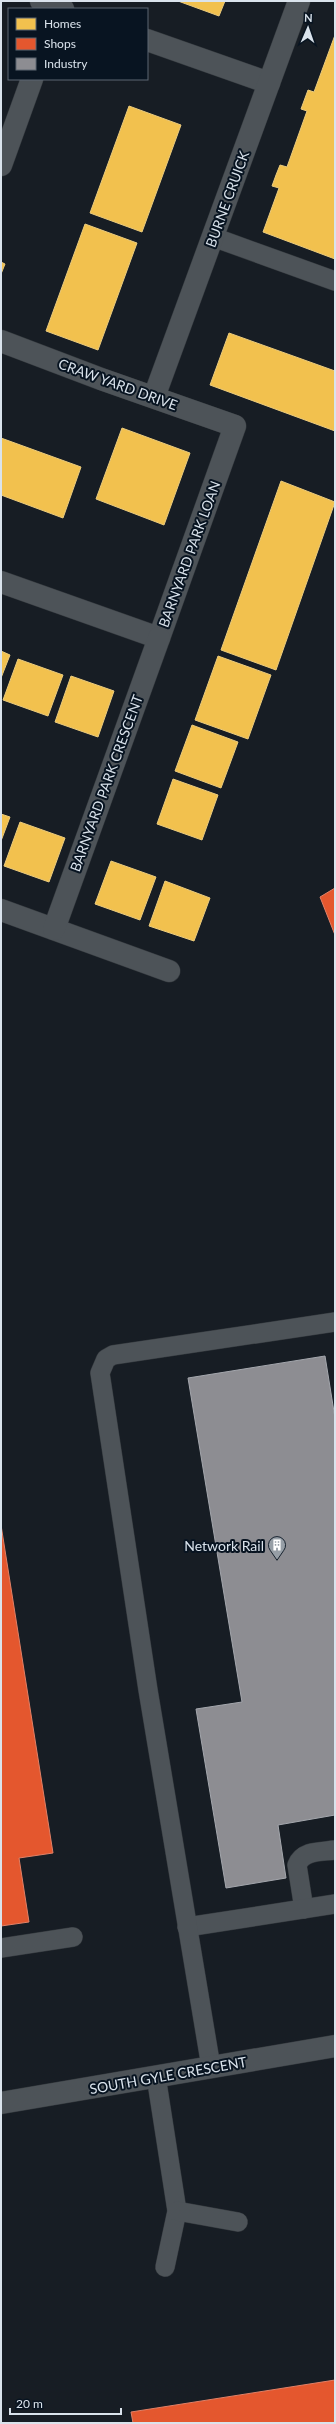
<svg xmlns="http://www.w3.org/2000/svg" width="336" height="2424" viewBox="0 0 336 2424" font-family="Lato,sans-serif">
<rect width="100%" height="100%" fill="#171d24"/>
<g fill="#f2c14e" stroke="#ebcb7d">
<path d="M178,1H225L219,16Z"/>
<path d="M335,35V259L263,232L279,188L272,186L276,175L280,165L287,167L307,111L301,109L308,90L314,92Z"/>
<path d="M129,106L181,125L142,232L90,213Z"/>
<path d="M85,224L137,243L98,350L46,331Z"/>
<path d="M1,262L5,264L1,274Z"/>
<path d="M229,333L335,371V431L210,385Z"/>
<path d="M122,428L190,453L164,525L96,499Z"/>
<path d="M1,438L81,467L63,518L1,495Z"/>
<path d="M281,481L335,502L276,670L221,650Z"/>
<path d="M1,651L10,655L1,678Z"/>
<path d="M218,656L271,675L248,739L195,720Z"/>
<path d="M18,659L63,675L48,716L3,700Z"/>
<path d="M71,676L114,691L98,737L55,722Z"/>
<path d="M192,725L238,742L221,788L175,771Z"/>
<path d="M173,779L218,795L202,840L157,824Z"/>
<path d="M1,814L10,817L1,841Z"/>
<path d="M20,822L65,838L49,882L4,866Z"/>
<path d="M111,861L156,877L140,920L95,904Z"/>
<path d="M165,881L210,898L194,941L149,926Z"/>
</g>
<g fill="#e4572e" stroke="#e18167">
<path d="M335,888V935L320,897Z"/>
<path d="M1,1525L53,1853L19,1858L29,1922L1,1926Z"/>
<path d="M335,2380V2423H133L131,2412Z"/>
</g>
<path fill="#8d8d92" stroke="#a4a7ad" d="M325,1356L335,1418V1815L278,1825L286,1878L226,1888L196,1709L242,1702L188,1378Z"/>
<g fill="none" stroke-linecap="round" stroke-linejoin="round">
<g stroke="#33383d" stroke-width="20">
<g id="service">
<path d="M213,237L335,281"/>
<path d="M304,1909L297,1865C303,1850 321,1852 335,1850"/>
<path d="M187,1927L335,1904"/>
<path d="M1,1948L73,1937"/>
<path d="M211,2067L148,1690L100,1373L106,1359L113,1355L335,1322"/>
<path d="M156,2076L177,2211L165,2267"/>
<path d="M177,2211L238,2222"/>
</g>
</g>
<g stroke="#33383d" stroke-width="23">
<g id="minor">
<path d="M41,1L63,9"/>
<path d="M147,40L269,83"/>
<path d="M1,165L32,79"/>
<path d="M1,341L101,379L235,426L159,638L1,582"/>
<path d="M154,397L299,1"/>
<path d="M1,910L169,971"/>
<path d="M54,929L159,638"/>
</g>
</g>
<g stroke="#33383d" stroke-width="23">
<path id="tertiary" d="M1,2103L335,2046"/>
</g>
<use href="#service" stroke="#4d5358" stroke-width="19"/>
<use href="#minor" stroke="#4d5358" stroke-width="22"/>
<use href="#tertiary" stroke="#4d5358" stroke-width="22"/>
</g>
<defs>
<g id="building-pin" transform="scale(0.9)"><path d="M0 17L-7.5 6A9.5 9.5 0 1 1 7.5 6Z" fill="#969ea6" stroke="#081421"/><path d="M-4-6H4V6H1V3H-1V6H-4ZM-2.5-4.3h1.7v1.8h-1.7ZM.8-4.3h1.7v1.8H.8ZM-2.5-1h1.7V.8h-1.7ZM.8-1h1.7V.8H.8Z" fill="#fff"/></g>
</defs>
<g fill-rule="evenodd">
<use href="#building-pin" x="277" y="1545"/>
</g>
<g text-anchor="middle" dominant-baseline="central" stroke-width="4" stroke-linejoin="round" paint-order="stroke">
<g font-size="14" fill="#dae3ec" stroke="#081421">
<text transform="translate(227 199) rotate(-70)">BURNE CRUICK</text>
<text transform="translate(118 384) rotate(20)">CRAW YARD DRIVE</text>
<text transform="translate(189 554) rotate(-70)">BARNYARD PARK LOAN</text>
<text transform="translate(106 783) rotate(-70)">BARNYARD PARK CRESCENT</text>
<text transform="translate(168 2075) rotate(-10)">SOUTH GYLE CRESCENT</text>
</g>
<g font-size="14" fill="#dae3ec" stroke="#081421" text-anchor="end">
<text x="264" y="1545">Network Rail</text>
</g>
</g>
<rect width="336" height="2424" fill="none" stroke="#dae3ec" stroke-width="4"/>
<rect x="8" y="8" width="140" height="72" fill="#081421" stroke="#5c6772"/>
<rect x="16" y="18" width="20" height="12" fill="#f2c14e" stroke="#5c6772"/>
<text x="44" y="28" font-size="12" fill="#dae3ec">Homes</text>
<rect x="16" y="38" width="20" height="12" fill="#e4572e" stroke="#5c6772"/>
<text x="44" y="48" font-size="12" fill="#dae3ec">Shops</text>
<rect x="16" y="58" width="20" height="12" fill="#8d8d92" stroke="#5c6772"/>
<text x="44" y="68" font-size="12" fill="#dae3ec">Industry</text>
<g transform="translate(308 28) rotate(2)" stroke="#081421" stroke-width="3" paint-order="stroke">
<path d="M0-3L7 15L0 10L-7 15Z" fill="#dae3ec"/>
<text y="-6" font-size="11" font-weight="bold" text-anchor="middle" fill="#dae3ec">N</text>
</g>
<path d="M10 2408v6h111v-6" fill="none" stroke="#dae3ec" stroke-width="2"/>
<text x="16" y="2408" font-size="12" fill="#dae3ec" stroke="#081421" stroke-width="3" paint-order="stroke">20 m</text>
</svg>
